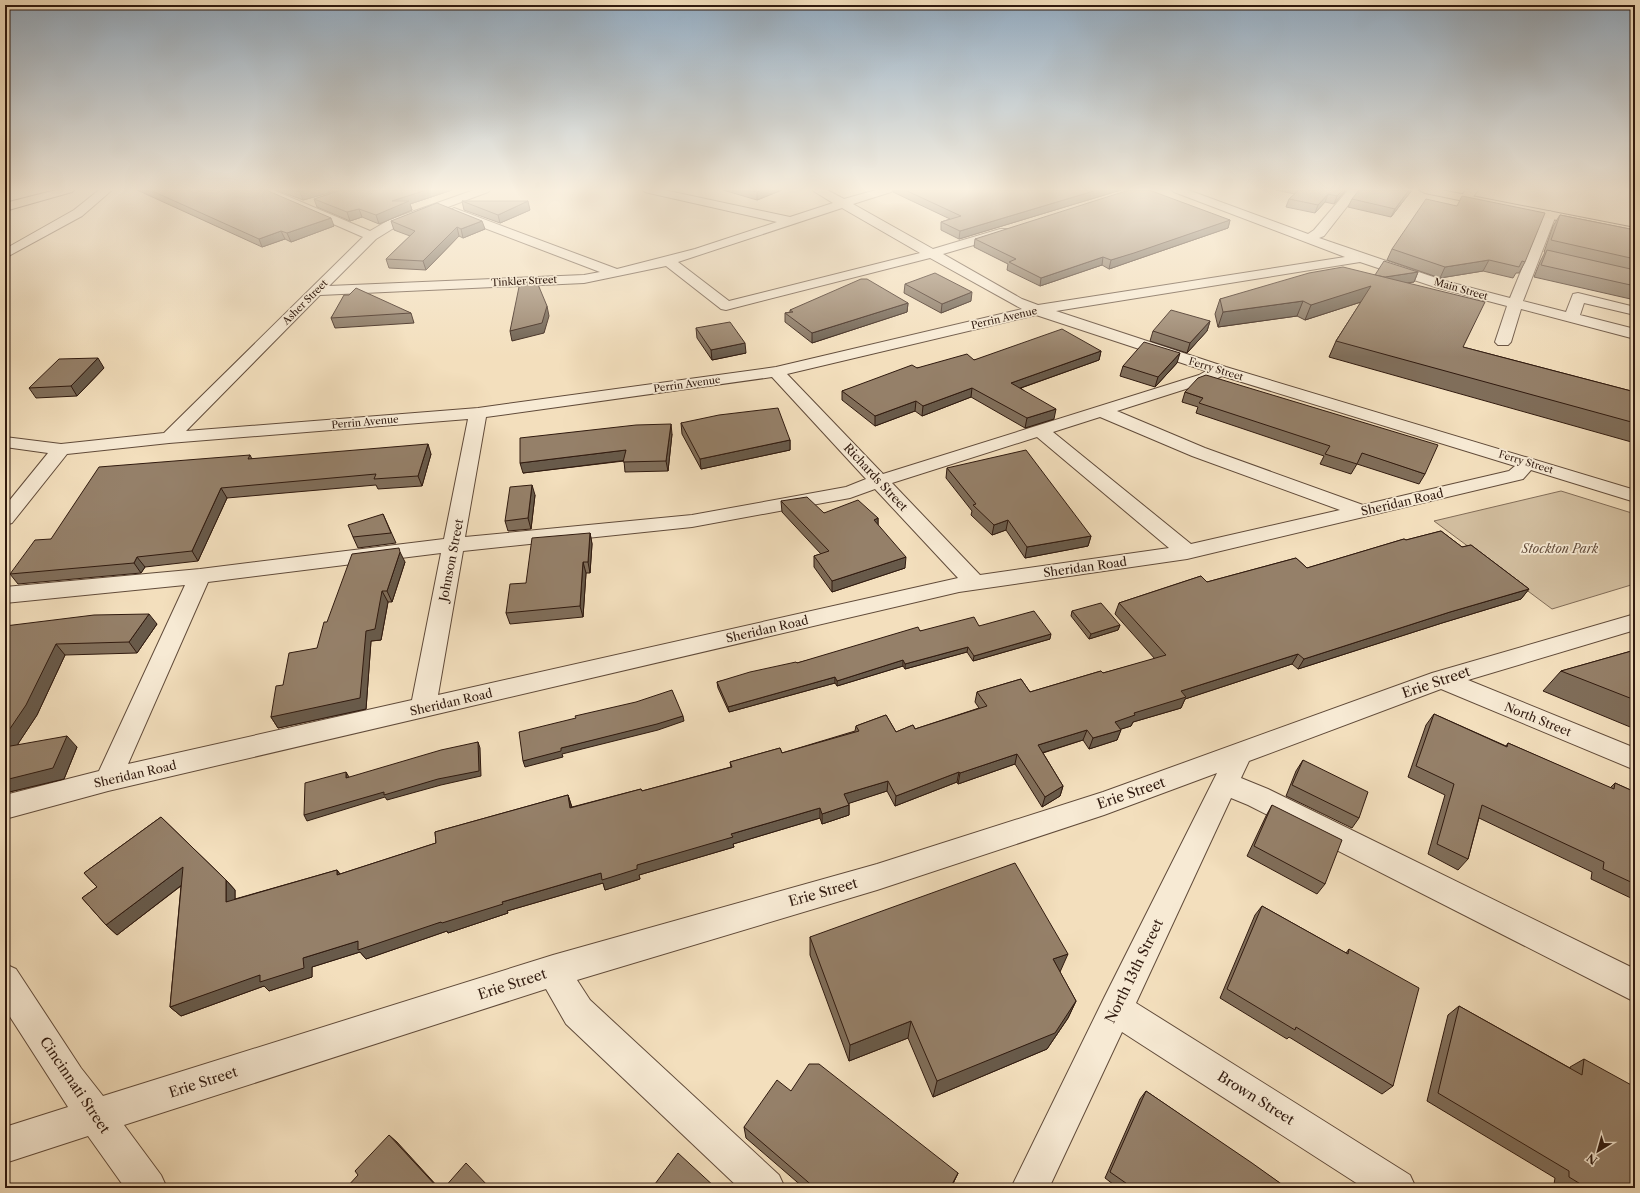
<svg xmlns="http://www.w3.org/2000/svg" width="1640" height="1193" viewBox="0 0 1640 1193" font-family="'Libre Caslon Text',serif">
<rect width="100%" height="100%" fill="#f3dfbd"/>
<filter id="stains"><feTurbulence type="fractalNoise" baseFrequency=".005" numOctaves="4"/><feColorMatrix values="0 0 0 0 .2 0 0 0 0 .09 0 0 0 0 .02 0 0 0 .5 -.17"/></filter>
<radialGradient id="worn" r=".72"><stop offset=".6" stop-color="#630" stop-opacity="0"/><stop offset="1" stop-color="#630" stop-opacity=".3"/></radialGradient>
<path fill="#d2be9f" stroke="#816c57" d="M1561,491L1635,514V582L1631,585L1552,609L1434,521Z"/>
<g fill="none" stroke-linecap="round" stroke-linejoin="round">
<g stroke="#614b3a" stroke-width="2">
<g id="minor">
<path d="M99,190H112L82,216L5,258V249L74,210Z"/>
<path d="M258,190H273L370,231L389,220L474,190H490L488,192L397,226L376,239L329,286L584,275L600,272L450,215L448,212L454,208L617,269L695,249L777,222L649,193L645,192L643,190H664L790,217L833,203L815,192L813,190H827L844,199L876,190H893L891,192L853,204L933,249L1000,229H1008L1010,232L1008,235L943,254L1022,299L1038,305L1345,257L1174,192L1172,190H1188L1308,234L1314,230L1348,190H1360L1324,236L1319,238L1445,281L1510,298L1544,215L1550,211L1556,215L1523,301L1566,312L1573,294L1578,293L1635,307V315L1584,303L1580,315L1635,329V339L1521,309L1511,342L1508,345H1498L1495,342L1507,306L1435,287L1360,262L1056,311L1226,367L1635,490V502L1531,470L1523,479L1187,559L959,592L108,791L5,819V795L99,771L185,585L5,603V587L200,569L444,539L468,419L169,443L67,454L12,523L5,525V506L48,453L5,447V437L61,444L164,433L363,237L260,192ZM842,208L920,253L729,301L678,262ZM930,258L1022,309L776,367L478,408L186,431L320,295L584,283L666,266L721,309L726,310ZM1036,315L1206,371L1199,375L883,474L787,374ZM1222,376L1515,466L1509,471L1363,505L1205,448L1117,411L1211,381ZM772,377L866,479L846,487L692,515L465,537L486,417ZM1100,417L1192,456L1340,510L1191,544L1053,432ZM1037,437L1169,548L980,575L892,483ZM875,489L958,578L438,695L463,551L692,527L850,498ZM441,553L412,700L128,764L208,582Z"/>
<path d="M1466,190H1478L1470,201L1466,202L1460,198Z"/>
<path d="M1635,614V630L1468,680L1635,748V770L1441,689L1249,761L1241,778L1268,789L1635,969V1002L1248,805L1231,798L1136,1003L1410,1175L1416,1188H1364L1122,1032L1049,1188H1011L1104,998L1217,773L1104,815L877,890L577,980L590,1000L779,1175L785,1188H739L566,1024L546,989L124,1125L161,1175L167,1188H125L88,1136L5,1163V1127L68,1107L5,1009V964L16,969L81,1068L103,1096L553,955L877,864L1103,792L1432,673Z"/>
</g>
</g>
<g stroke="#301a0f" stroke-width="2">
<g id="major">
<path d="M56,190H74L72,192L5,211V203Z"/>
<path d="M1419,190H1441L1635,228V236L1425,193Z"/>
</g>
</g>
<use href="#minor" fill="#f7ead4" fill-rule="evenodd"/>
<use href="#major" fill="#f3dfbd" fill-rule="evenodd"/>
</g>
<g fill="#806e5a" stroke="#301a0f">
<path d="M137,190H266L334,226L291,242L285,239L262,247Z"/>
<path d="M276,190H339L303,200Z"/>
<path d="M342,190H452L410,204L412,210L379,224L362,217L350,221L317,207L314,199Z"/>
<path d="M723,190H782L757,200Z"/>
<path d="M893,190H1121L959,239L941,230V222L950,219L893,192Z"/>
<path d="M1276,190H1346L1334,204L1325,202L1315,213L1286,207L1289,199L1295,194Z"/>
<path d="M1412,190L1391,217L1348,207L1352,199Z"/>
<path d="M462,201L530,210L500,223L464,210Z"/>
<path d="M1457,206L1525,262L1519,273H1516L1513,278L1483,271L1440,278L1387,260L1392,249Z"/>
<path d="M1560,215L1635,230V300L1534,277L1540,262L1545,252H1544L1553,226Z"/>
<path d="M1230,220L1228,228L1132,261L1109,269L1102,265L1040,286L1007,270L1008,264L974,247L975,239Z"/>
<path d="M391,221L485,229L463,238L459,236L426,270L389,268L386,259L410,236L394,230Z"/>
<path d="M1418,272L1414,282L1406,283L1463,347L1635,392V443L1329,357L1336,341L1361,302L1305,320L1297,316L1218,327L1215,314L1220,299L1375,275Z"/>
<path d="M905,284L971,301L941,313L904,293Z"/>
<path d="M349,295L411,313L414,323L335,328L331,318Z"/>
<path d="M908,303L907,312L812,343L785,322V313L790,312V310Z"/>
<path d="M1210,321L1207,331L1187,353L1150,341L1153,331Z"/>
<path d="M696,328L746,353L712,360L697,338Z"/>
<path d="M1101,351L1099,360L1021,388L1054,419L1025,428L971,397L922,416L915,411L875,426L842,400V391L917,368L974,360Z"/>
<path d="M1177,363L1155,387L1120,376L1123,366Z"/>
<path d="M104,368L77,396L36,398L29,388Z"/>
<path d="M1185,392L1425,474L1419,484L1357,464L1351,474L1320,464L1324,456L1196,413L1198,407L1182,402Z"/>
<path d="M681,423L790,440V450L701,469L682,434Z"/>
<path d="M672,434L668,471L625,472L624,461L523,473Z"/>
<path d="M431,454L422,486L378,489L376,485L227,498L198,561L145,567L141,573L18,584L10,574L51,539L250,455L252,459Z"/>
<path d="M947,468L1091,536L1088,546L1025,558L1006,530L992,535L971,515L972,511L946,478Z"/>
<path d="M535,495L531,529L508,531L505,521Z"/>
<path d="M781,501L824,513L878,518V525L905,568L832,592L814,567V556L821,554L782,512Z"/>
<path d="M383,514L396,543L358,548L353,537Z"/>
<path d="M1441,531L1462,547L1471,545L1529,589L1521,599L1442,623L1298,669L1292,664L1185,699L1181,708L1133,722L1131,726L1121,729L1117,740L1089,749L1083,740L1043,753L1063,786L1060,796L1042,807L1015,764L958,784L957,782L895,806L887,791L849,803V815L822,824L820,818L733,844L734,847L639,875L640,879L605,890L603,883L507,911L508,913L448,933L447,931L366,959L360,952L312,967V977L269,991L264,986L181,1016L170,1007L181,886L117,935L106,925L82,898L97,887L84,873L161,817L226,880L235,890V899L337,870L340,874L436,843L435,832L568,795L572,807L641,789L642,791L731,767L730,762L780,748L782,753L855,731L856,726L886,715L896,732L913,725L915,729L979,708L975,702L977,692L1021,679L1030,692L1101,671L1103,673L1155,659L1115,614L1119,603L1201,576L1207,582L1296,558L1307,568L1404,539L1406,540Z"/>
<path d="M590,533L592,544L590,573H586L583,617L510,624L506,613L526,583Z"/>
<path d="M405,562L392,602H388L381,640L371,641L366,709L278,728L271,717L283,685L317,648Z"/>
<path d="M1072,611L1120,625L1118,630L1089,639L1071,616Z"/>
<path d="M157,624L137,653L65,655L37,715L17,745L77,747L64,779L5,793V626Z"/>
<path d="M979,626L1050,639L973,661L967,652L905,669L903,666L837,686L835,683L729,712L718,688L717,682L797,663L920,631Z"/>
<path d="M1635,650V729L1543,691L1561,671Z"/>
<path d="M1434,714L1506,746L1508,743L1610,788L1615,783L1635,792V900L1591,879L1592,872L1479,818L1468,859L1458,870L1428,854L1445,795L1408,777L1426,725Z"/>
<path d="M1303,760L1359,818L1352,828L1286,796L1296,771Z"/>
<path d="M1272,805L1325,884L1317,894L1247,856L1266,816Z"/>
<path d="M1262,906L1346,953L1349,949L1393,1086L1382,1094L1289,1037L1287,1039L1220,998L1255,915Z"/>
<path d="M810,937L1060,972L1076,1001L1068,1018L1047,1049L933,1097L908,1038L849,1061L810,955Z"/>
<path d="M1459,1006L1570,1068V1067L1584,1059L1635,1188H1561L1554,1184L1555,1178L1427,1101L1448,1015Z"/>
<path d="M791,1091L958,1173L951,1188H804L746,1138L744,1127Z"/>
<path d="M1146,1091L1287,1188H1118L1105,1178L1140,1099Z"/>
</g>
<g fill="#685a4a" stroke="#301a0f">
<path d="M308,190H339L303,200L300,192Z"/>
<path d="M426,190H452L410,204L412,210L379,224L376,215L392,201Z"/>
<path d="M763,190H782L757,200V192Z"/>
<path d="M1097,190H1121L959,239L960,231Z"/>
<path d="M1343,190H1346L1334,204L1337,196Z"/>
<path d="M1409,190H1412L1391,217L1395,209Z"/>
<path d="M1328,194L1325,202L1315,213L1318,205Z"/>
<path d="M528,201L530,210L500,223L498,215Z"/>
<path d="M359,209L362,217L350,221L347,212Z"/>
<path d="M331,218L334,226L291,242L287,233Z"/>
<path d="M1230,220L1228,228L1132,261L1109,269L1111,260Z"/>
<path d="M482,221L485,229L463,238L461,229Z"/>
<path d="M457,227L459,236L426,270L423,261Z"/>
<path d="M281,231L285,239L262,247L259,239Z"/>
<path d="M1103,257L1102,265L1040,286L1041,278Z"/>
<path d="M1489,260L1483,271L1440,278L1445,267Z"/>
<path d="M1418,272L1414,282L1370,288L1364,301L1305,320L1311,305L1372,279Z"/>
<path d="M972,292L971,301L941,313L942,304Z"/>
<path d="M1303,301L1297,316L1218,327L1223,312Z"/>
<path d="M908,303L907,312L812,343V333Z"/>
<path d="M547,306L549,316L544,333L512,341L510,331Z"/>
<path d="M1210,321L1207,331L1187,353L1190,343Z"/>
<path d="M745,343L746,353L712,360L711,350Z"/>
<path d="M1101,351L1099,360L1009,392L1011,383Z"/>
<path d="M1180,353L1177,363L1155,387L1158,377Z"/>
<path d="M98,358L104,368L77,396L71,386Z"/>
<path d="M972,388L971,397L922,416L923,406Z"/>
<path d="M916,401L915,411L875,426V416Z"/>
<path d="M1056,409L1054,419L1025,428L1027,418Z"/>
<path d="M671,424L672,434L668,471L666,461Z"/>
<path d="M790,440V450L701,469L700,459Z"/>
<path d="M428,444L431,454L422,486L418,476Z"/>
<path d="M626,450L628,460L523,473L520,463Z"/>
<path d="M532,485L535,495L531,529L528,518Z"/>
<path d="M221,488L227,498L198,561L192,551Z"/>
<path d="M878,518V529L874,520Z"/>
<path d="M1008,520L1006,530L992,535L994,525Z"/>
<path d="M590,533L592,544L590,573L588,562Z"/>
<path d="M1091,536L1088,546L1025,558L1027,547Z"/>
<path d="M400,552L405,562L392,602L387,591Z"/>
<path d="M137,557L145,567L141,573L134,563Z"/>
<path d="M906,557L905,568L832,592V581Z"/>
<path d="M583,562L586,573L583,617L580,606Z"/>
<path d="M1529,589L1521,599L1442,623L1298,669L1304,659L1450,612Z"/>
<path d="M382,591L388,602L381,640L371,641L366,709L278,728L271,717L366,631Z"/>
<path d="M149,614L157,624L137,653L129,642Z"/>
<path d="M1120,625L1118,630L1089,639L1091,634Z"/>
<path d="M1051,634L1050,639L973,661L974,656Z"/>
<path d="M56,644L65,655L37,715L14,750L5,742V736Z"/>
<path d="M968,647L967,652L905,669V664Z"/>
<path d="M1298,654L1292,664L1185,699L1181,708L1133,722L1131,726L1112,732L1115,722L1181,691Z"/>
<path d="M903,660V666L837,686V681Z"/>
<path d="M835,677V683L729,712L728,707Z"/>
<path d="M683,716L684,721L658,730L562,754L563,757L525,767L523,761L561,748Z"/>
<path d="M1087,730L1083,740L1035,755L1038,745Z"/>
<path d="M1121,730L1117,740L1089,749L1093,738Z"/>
<path d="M67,736L77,747L64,779L5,793V780Z"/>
<path d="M478,742L480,748L481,776L441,785L387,800L385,797L307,821L304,815Z"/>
<path d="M1017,754L1015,764L958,784L960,773Z"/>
<path d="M346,772L349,777V783L346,778Z"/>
<path d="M959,772L957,782L895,806L896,796Z"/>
<path d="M888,781L887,791L844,805V794Z"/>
<path d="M1063,786L1060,796L1042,807L1045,797Z"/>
<path d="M568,795L571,805L573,818L570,808Z"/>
<path d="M849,805V815L822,824V814Z"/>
<path d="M820,808V818L733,844L734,847L639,875L640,879L605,890L603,883L507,911L508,913L448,933L447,931L366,959L360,952L312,967V977L269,991L264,986L181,1016L170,1007L303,958L358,941L441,922L502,902L601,873L637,865L731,834Z"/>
<path d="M183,867L192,877L117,935L106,925Z"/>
<path d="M337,870L344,880L337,875Z"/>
<path d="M226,880L235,890V912L226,902Z"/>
<path d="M1068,954L1060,972L1053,959Z"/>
<path d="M1076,1001L1068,1018L1047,1049L933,1097L937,1081Z"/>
<path d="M911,1021L908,1038L849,1061L850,1045Z"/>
<path d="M389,1135L397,1142L439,1188H438Z"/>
<path d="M958,1173L951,1188H950Z"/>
</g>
<g fill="#958069" stroke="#301a0f">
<path d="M150,190H266L331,218L287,233L281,231L259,239Z"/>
<path d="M294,190H308L300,192Z"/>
<path d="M342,190H426L392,201H409L376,215L359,209L347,212L314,199Z"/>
<path d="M748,190H763L757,192Z"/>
<path d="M905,190H1097L960,231L941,222L961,216Z"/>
<path d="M1129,190H1149L1230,220L1134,253L1111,260L1103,257L1041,278L1009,262L1016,259L975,239Z"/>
<path d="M1299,190H1343L1337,196L1328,194L1318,205L1289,199Z"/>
<path d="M1359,190H1409L1395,209L1352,199Z"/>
<path d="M1462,196L1545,213L1525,262L1522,261L1519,267L1489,260L1445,267L1392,249L1426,199L1457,206Z"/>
<path d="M462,201H528L498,215Z"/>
<path d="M437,203L482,221L461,229L457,227L423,261L386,259L415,231L391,221Z"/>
<path d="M1560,215L1635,230V259L1551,240Z"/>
<path d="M1547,250L1635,270V286L1541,265Z"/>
<path d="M1384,261L1418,272L1385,277L1375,275Z"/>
<path d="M1343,267L1485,302L1463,347L1635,392V423L1336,341L1371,286L1311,305L1303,301L1223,312L1220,299L1309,273Z"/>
<path d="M935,273L972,292L942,304L905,284Z"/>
<path d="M861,279H867L908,303L812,333L785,313L793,312L790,310Z"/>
<path d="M520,282H537L547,306L542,323L510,331Z"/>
<path d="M356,288L411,313L331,318L344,295H349Z"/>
<path d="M1171,310L1210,321L1190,343L1153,331Z"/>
<path d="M730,322L745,343L711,350L696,328Z"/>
<path d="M1062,329L1101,351L1011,383L1056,409L1027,418L972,388L923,406L916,401L875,416L842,391L912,365L917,368L967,354L974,360Z"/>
<path d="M1144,342L1180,353L1158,377L1123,366Z"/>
<path d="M98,358L71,386L29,388L59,359Z"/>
<path d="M1206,375L1438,445L1425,474L1362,453L1357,464L1325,454L1330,446L1199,403L1203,398L1185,392L1198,378Z"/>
<path d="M778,408L790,440L700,459L681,423L719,415Z"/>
<path d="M671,424L666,461L623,462L626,450L520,463V438L636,425Z"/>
<path d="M428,444L418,476L374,479L376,474L221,488L192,551L137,557L134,563L10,574L35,540L51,539L99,467L250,455L248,459Z"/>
<path d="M1026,450L1091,536L1027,547L1008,520L994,525L973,505L976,504L947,468Z"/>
<path d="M532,485L528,518L505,521L510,487Z"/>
<path d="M807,497L824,513L858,500L878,518L874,520L906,557L832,581L814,556L829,551L781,501Z"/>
<path d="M383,514L391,533L353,537L348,525Z"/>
<path d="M1441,531L1462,547L1471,545L1529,589L1450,612L1304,659L1298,654L1181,691L1186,697L1134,713L1135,715L1115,722L1121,730L1093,738L1087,730L1038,745L1063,786L1045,797L1017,754L960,773L959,772L896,796L888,781L844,794L849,805L822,814L820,808L731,834L733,837L637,865V869L602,880L601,873L502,902L503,904L442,923L441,922L358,950V941L303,958L304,968L260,982V975L170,1007L183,867L106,925L82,898L97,887L84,873L161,817L226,880V902L337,870V875L436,843L435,832L568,795L570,808L641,789L642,791L732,767L730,762L780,748L782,753L859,731L856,726L886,715L896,732L913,725L915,729L987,706L977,692L1021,679L1030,692L1101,671L1103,673L1166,655L1119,603L1201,576L1207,582L1296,558L1307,568L1404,539L1406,540Z"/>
<path d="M590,533L588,562H583L580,606L506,613L510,584L526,583L532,538Z"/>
<path d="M399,548L400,552L387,591H382L375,629L366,631L360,698L271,717L276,686L283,685L289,653L317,648L324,622H327L352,554Z"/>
<path d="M1101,603L1120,625L1091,634L1072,611Z"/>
<path d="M1034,611L1051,634L974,656L968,647L905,664L903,660L837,681L835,677L728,707L717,682L750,672L796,662L797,663L918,627L920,631L974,617L979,626Z"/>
<path d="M149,614L129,642L56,644L26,705L5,736V626L94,615Z"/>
<path d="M1635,650V700L1561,671Z"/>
<path d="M672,690L683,716L657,724L561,748V751L523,761L519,732L576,718L575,716L636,702Z"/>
<path d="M1434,714L1507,747L1508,743L1614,789L1615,783L1635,792V884L1603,869L1604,862L1482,805L1468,859L1437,844L1454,784L1416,766Z"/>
<path d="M67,736L53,768L5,780V747Z"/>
<path d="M478,742L479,771L438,779L384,795V792L304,815L305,783L346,772V778L441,750Z"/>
<path d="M1303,760L1368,792L1359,818L1292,785Z"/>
<path d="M1272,805L1342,840L1325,884L1254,846Z"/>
<path d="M1015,863L1068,954L1053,959L1076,1001L1055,1033L937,1081L911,1021L850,1045L810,937Z"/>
<path d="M1262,906L1348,954L1349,949L1419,988L1393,1086L1296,1027L1295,1030L1227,989Z"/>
<path d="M1459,1006L1582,1075L1584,1059L1635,1087V1188H1587L1569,1177V1171L1438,1093Z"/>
<path d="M809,1064H819L958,1173L950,1188H815L744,1127L777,1080L791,1091Z"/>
<path d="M1146,1091L1252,1163L1287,1188H1133L1110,1172Z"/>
<path d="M389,1135L438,1188H346L358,1175L355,1171Z"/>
<path d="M678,1153L716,1188H652Z"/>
<path d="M466,1163L490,1188H444Z"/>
</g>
<linearGradient id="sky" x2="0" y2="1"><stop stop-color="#92aabf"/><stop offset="0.53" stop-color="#faf1e1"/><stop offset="1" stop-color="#faf1e1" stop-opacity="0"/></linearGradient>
<rect width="1640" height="357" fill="url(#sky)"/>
<g text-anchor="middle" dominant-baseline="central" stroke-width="3.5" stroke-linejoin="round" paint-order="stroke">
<g font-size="10" fill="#301a0f" stroke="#f7ead4">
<text transform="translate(524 281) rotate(-3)">Tinkler Street</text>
<text transform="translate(1461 289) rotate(16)">Main Street</text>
<text transform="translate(305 302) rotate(-45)">Asher Street</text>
<text transform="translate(1004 318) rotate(-13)">Perrin Avenue</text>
<text transform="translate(1216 369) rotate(17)">Ferry Street</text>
<text transform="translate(687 384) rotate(-8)">Perrin Avenue</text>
<text transform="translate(365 422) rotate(-5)">Perrin Avenue</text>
<text transform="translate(1526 462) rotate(17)">Ferry Street</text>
</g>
<g font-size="12" fill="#301a0f" stroke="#f7ead4">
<text transform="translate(876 477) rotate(47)">Richards Street</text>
<text transform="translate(1402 502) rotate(-13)">Sheridan Road</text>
<text transform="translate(451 560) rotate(-79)">Johnson Street</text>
<text transform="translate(1085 567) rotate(-8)">Sheridan Road</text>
<text transform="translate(767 629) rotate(-13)">Sheridan Road</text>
<text transform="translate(451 702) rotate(-13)">Sheridan Road</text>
<text transform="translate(1538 719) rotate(22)">North Street</text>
<text transform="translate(135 774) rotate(-13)">Sheridan Road</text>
</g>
<g font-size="12" font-style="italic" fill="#614b3a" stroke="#f7ead4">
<text x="1560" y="548">Stockton Park</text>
</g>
<g font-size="14" fill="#301a0f" stroke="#f7ead4">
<text transform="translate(1436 682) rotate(-19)">Erie Street</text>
<text transform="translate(1131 793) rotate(-19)">Erie Street</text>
<text transform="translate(823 892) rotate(-16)">Erie Street</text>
<text transform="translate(1134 971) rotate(-64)">North 13th Street</text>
<text transform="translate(512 984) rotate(-18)">Erie Street</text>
<text transform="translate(203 1082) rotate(-18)">Erie Street</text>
<text transform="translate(75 1085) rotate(56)">Cincinnati Street</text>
<text transform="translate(1256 1098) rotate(32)">Brown Street</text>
</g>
</g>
<rect width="1640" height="1193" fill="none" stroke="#f3dfbd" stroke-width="20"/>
<rect x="6" y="6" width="1628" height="1181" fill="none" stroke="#301a0f" stroke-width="2"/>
<rect x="10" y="10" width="1620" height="1173" fill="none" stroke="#301a0f"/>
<g transform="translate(1598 1151) rotate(217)" stroke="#f7ead4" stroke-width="3" paint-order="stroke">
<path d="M0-3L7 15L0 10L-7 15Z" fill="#301a0f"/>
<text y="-6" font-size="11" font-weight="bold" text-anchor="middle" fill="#301a0f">N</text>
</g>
<rect width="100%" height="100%" filter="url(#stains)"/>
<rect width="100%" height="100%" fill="url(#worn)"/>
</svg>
